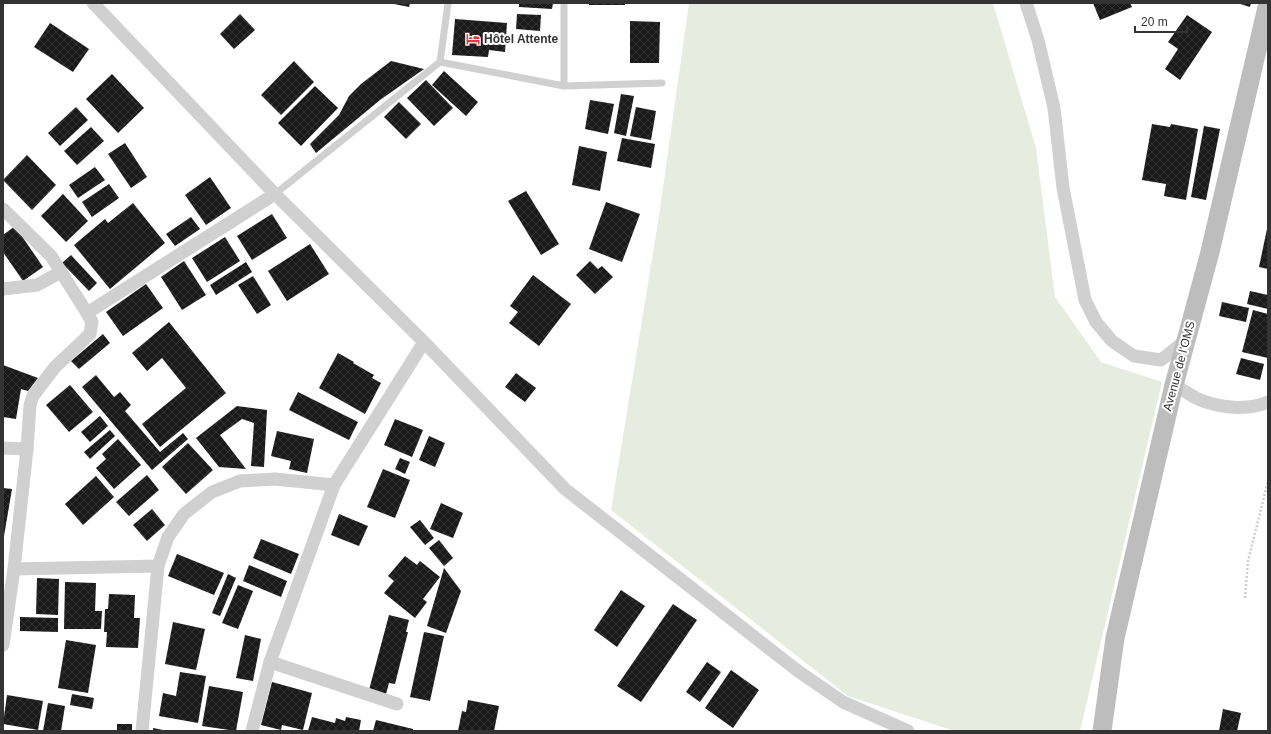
<svg xmlns="http://www.w3.org/2000/svg" width="1271" height="734" viewBox="0 0 1271 734" font-family="Helvetica,sans-serif">
<defs>
<pattern id="building-cross-hatch" width="8" height="8" patternUnits="userSpaceOnUse"><rect width="8" height="8" fill="#1a1a1a"/><path d="M0 0l8 8M0 8l8-8" fill="none" stroke="#333"/></pattern>
</defs>
<rect width="100%" height="100%" fill="#fff"/>
<path fill="#e6ecdf" d="M689,3H993L1036,148L1055,297L1101,362L1162,382L1080,731H954L848,696L611,510L659,216Z"/>
<g fill="url(#building-cross-hatch)">
<path d="M389,3H410L409,7Z"/>
<path d="M519,3H553L552,9L519,7Z"/>
<rect x="589" y="3" width="36" height="2"/>
<path d="M1093,3H1130L1132,7L1100,20Z"/>
<path d="M1237,3H1251L1250,7Z"/>
<path d="M240,14L255,30L234,49L220,34Z"/>
<path d="M517,14L541,15L540,31L516,29Z"/>
<path d="M1187,15L1212,32L1180,80L1165,69L1178,49L1168,42Z"/>
<path d="M455,19L507,23L505,52L489,50L488,57L452,55Z"/>
<path d="M630,21L660,22L659,63H630Z"/>
<path d="M50,23L89,49L73,72L34,47Z"/>
<path d="M294,61L314,82L281,115L261,95Z"/>
<path d="M391,61L424,69L380,100L316,153L310,144L339,115L349,96L361,84Z"/>
<path d="M444,71L478,102L466,116L432,85Z"/>
<path d="M112,74L144,108L118,133L86,99Z"/>
<path d="M426,80L453,108L434,126L407,98Z"/>
<path d="M315,86L338,108L301,146L278,123Z"/>
<path d="M621,94L634,96L626,136L614,133Z"/>
<path d="M590,100L614,104L608,134L585,129Z"/>
<path d="M399,102L421,124L406,139L384,117Z"/>
<path d="M76,107L88,120L60,146L48,133Z"/>
<path d="M636,107L656,111L651,140L630,136Z"/>
<path d="M1152,124L1170,127L1171,124L1198,129L1186,200L1164,196L1166,184L1142,180Z"/>
<path d="M1204,126L1220,129L1206,200L1191,197Z"/>
<path d="M91,127L104,141L77,165L64,151Z"/>
<path d="M622,138L655,144L651,168L617,161Z"/>
<path d="M125,143L147,177L131,188L108,154Z"/>
<path d="M579,146L607,152L600,191L572,185Z"/>
<path d="M27,155L56,185L32,210L3,180Z"/>
<path d="M95,167L105,180L78,198L69,185Z"/>
<path d="M210,177L231,208L206,225L185,195Z"/>
<path d="M109,184L119,198L92,217L82,202Z"/>
<path d="M526,191L559,244L541,255L508,201Z"/>
<path d="M63,194L88,221L66,242L41,216Z"/>
<path d="M606,202L640,214L622,262L589,249Z"/>
<path d="M133,203L165,243L110,289L74,245L105,219L108,223Z"/>
<path d="M272,214L287,238L252,260L237,236Z"/>
<path d="M191,217L200,229L175,246L166,234Z"/>
<path d="M15,226L43,267L23,281L3,252V235Z"/>
<path d="M1267,229H1268V269L1259,267Z"/>
<path d="M225,237L240,261L207,282L192,258Z"/>
<path d="M310,244L329,274L287,301L268,271Z"/>
<path d="M71,255L97,283L89,291L62,263Z"/>
<path d="M184,261L206,295L182,310L161,277Z"/>
<path d="M590,261L598,269L602,266L613,277L595,294L576,275Z"/>
<path d="M246,262L252,272L216,295L210,285Z"/>
<path d="M533,275L571,304L539,346L509,323L518,312L510,306Z"/>
<path d="M253,276L271,305L257,314L238,285Z"/>
<path d="M146,284L163,308L123,336L106,312Z"/>
<path d="M1250,291L1268,295V309L1247,304Z"/>
<path d="M1222,302L1249,308L1246,322L1219,316Z"/>
<path d="M1253,310L1268,314V358L1242,352Z"/>
<path d="M169,322L226,393L160,447L142,424L186,388L162,358L147,371L132,353Z"/>
<path d="M103,334L110,343L79,369L71,361Z"/>
<path d="M338,353L354,362L353,363L374,375L372,378L381,383L365,414L319,388Z"/>
<path d="M1241,358L1264,364L1260,380L1236,374Z"/>
<path d="M3,365L38,378L28,391L21,389L16,419L3,417Z"/>
<path d="M516,373L536,388L525,402L505,387Z"/>
<path d="M96,375L114,397L120,392L131,405L125,411L160,452L183,433L188,439L152,470L82,387Z"/>
<path d="M70,385L93,412L69,432L46,405Z"/>
<path d="M298,392L358,422L349,440L289,410Z"/>
<path d="M237,406L267,410L264,467L251,466L254,423L242,419L220,435L246,469L219,467L196,438Z"/>
<path d="M100,416L108,426L90,442L81,432Z"/>
<path d="M395,419L423,430L412,457L384,445Z"/>
<path d="M110,430L115,436L90,459L84,452Z"/>
<path d="M277,431L314,439L307,473L289,469L291,461L271,456Z"/>
<path d="M429,436L445,443L435,467L419,460Z"/>
<path d="M118,439L141,465L114,489L96,468L106,459L102,454Z"/>
<path d="M188,443L213,470L186,494L162,467Z"/>
<path d="M400,458L410,462L405,474L395,469Z"/>
<path d="M383,469L410,480L395,518L367,507Z"/>
<path d="M147,475L159,490L129,516L116,502Z"/>
<path d="M96,476L114,497L83,525L65,504Z"/>
<path d="M3,488L12,489L4,536H3Z"/>
<path d="M441,503L463,513L453,538L430,529Z"/>
<path d="M152,509L165,525L147,541L133,525Z"/>
<path d="M339,514L368,526L359,546L331,535Z"/>
<path d="M420,520L434,538L425,545L410,527Z"/>
<path d="M261,539L299,554L291,574L253,558Z"/>
<path d="M439,540L453,558L444,566L429,548Z"/>
<path d="M177,554L224,573L214,595L168,576Z"/>
<path d="M405,556L417,565L420,561L440,577L423,599L427,602L415,618L384,593L394,581L388,576Z"/>
<path d="M249,565L287,581L281,597L243,581Z"/>
<path d="M444,568L461,591L446,633L427,626Z"/>
<path d="M228,574L236,578L220,616L212,613Z"/>
<path d="M37,578L59,579L58,615L36,614Z"/>
<path d="M65,582L96,583L95,611H102L101,629H64Z"/>
<path d="M238,585L253,591L238,629L222,623Z"/>
<path d="M621,590L645,606L617,647L594,630Z"/>
<path d="M109,594L135,595L134,618H140L138,648L106,647L107,632H104L105,609H108Z"/>
<path d="M673,604L697,620L641,702L617,686Z"/>
<path d="M389,615L409,620L406,632H408L395,684L389,683L386,694L369,690Z"/>
<path d="M20,617L58,618V632L20,631Z"/>
<path d="M173,622L205,629L196,670L165,664Z"/>
<path d="M424,632L444,636L430,701L410,697Z"/>
<path d="M245,635L261,639L253,681L236,678Z"/>
<path d="M66,640L96,645L88,693L58,688Z"/>
<path d="M707,662L721,672L700,702L686,692Z"/>
<path d="M731,670L759,690L733,728L705,708Z"/>
<path d="M180,672L206,676L198,723L159,716L163,693L176,696Z"/>
<path d="M272,682L312,693L303,730L282,725L281,730L261,725Z"/>
<path d="M209,686L243,692L236,731L202,726Z"/>
<path d="M72,694L94,698L92,709L70,705Z"/>
<path d="M7,695L43,701L38,730L3,724Z"/>
<path d="M468,700L499,706L494,731H458L462,711L466,712Z"/>
<path d="M48,703L65,706L61,731H43Z"/>
<path d="M1223,709L1241,713L1237,731H1219Z"/>
<path d="M312,717L335,723L336,718L345,721L346,717L361,720L359,731H308Z"/>
<path d="M376,720L413,729V731H373Z"/>
<rect x="117" y="724" width="15" height="7"/>
<path d="M153,728L163,730V731H153Z"/>
</g>
<g fill="none" stroke-linecap="round" stroke-linejoin="round">
<path stroke="#cdcdcd" stroke-width="2.5" stroke-dasharray="2 2" stroke-linecap="butt" d="M1245,598L1248,561L1268,481"/>
<g stroke="#d0d0d0" stroke-width="7">
<path d="M440,62L448,3"/>
<path d="M564,86V3"/>
<path d="M275,194L440,62L564,86L662,83"/>
</g>
<g stroke="#d0d0d0" stroke-width="13">
<path d="M93,3L275,194L424,342L565,489L798,671L843,702L908,731"/>
<path d="M1026,3L1038,40L1054,108L1063,188L1085,300L1096,322L1112,341L1134,356L1161,360L1186,340"/>
<path d="M3,209L51,256L87,313"/>
<path d="M3,289L37,285L61,272"/>
<path d="M1174,385C1182,389 1190,395 1198,399C1219,408 1247,411 1268,402"/>
<path d="M3,448L27,449"/>
<path d="M14,569L158,566"/>
<path d="M3,645L14,569L27,449L30,405L33,396L55,367L90,334L92,322L87,313L275,194"/>
<path d="M270,662L397,704"/>
<path d="M142,731L158,566L168,537L184,514L212,492L240,481L275,479L334,485"/>
<path d="M252,731L270,662L334,485L424,342"/>
</g>
<path stroke="#bdbdbd" stroke-width="19" d="M1102,731L1115,638L1174,385L1210,252L1268,3"/>
</g>
<defs>
<g id="hotel-bare" transform="scale(1.08)"><path d="M-6-4.5h1.5V1H6V5H4.5V3h-9V5H-6ZM-4 0a1.8 1.8 0 1 1 3.6 0ZM.5 0V-2.5h3Q6-2.5 6 0Z" fill="#e63946" stroke="#fff" stroke-width="2.5" paint-order="stroke"/></g>
</defs>
<g fill-rule="evenodd">
<use href="#hotel-bare" x="473" y="39"/>
</g>
<g text-anchor="middle" dominant-baseline="central" stroke-width="4" stroke-linejoin="round" paint-order="stroke">
<g font-size="12" font-weight="bold" fill="#333" stroke="#fff" text-anchor="start">
<text x="484" y="39">Hôtel Attente</text>
</g>
<g font-size="12" fill="#333" stroke="#fff">
<text transform="translate(1179 366) rotate(-75)">Avenue de l'OMS</text>
</g>
</g>
<rect width="1271" height="734" fill="none" stroke="#333333" stroke-width="8"/>
<path d="M1135 26v6h52v-6" fill="none" stroke="#333333" stroke-width="2"/>
<text x="1141" y="26" font-size="12" fill="#333333" stroke="#ffffff" stroke-width="3" paint-order="stroke">20 m</text>
</svg>
